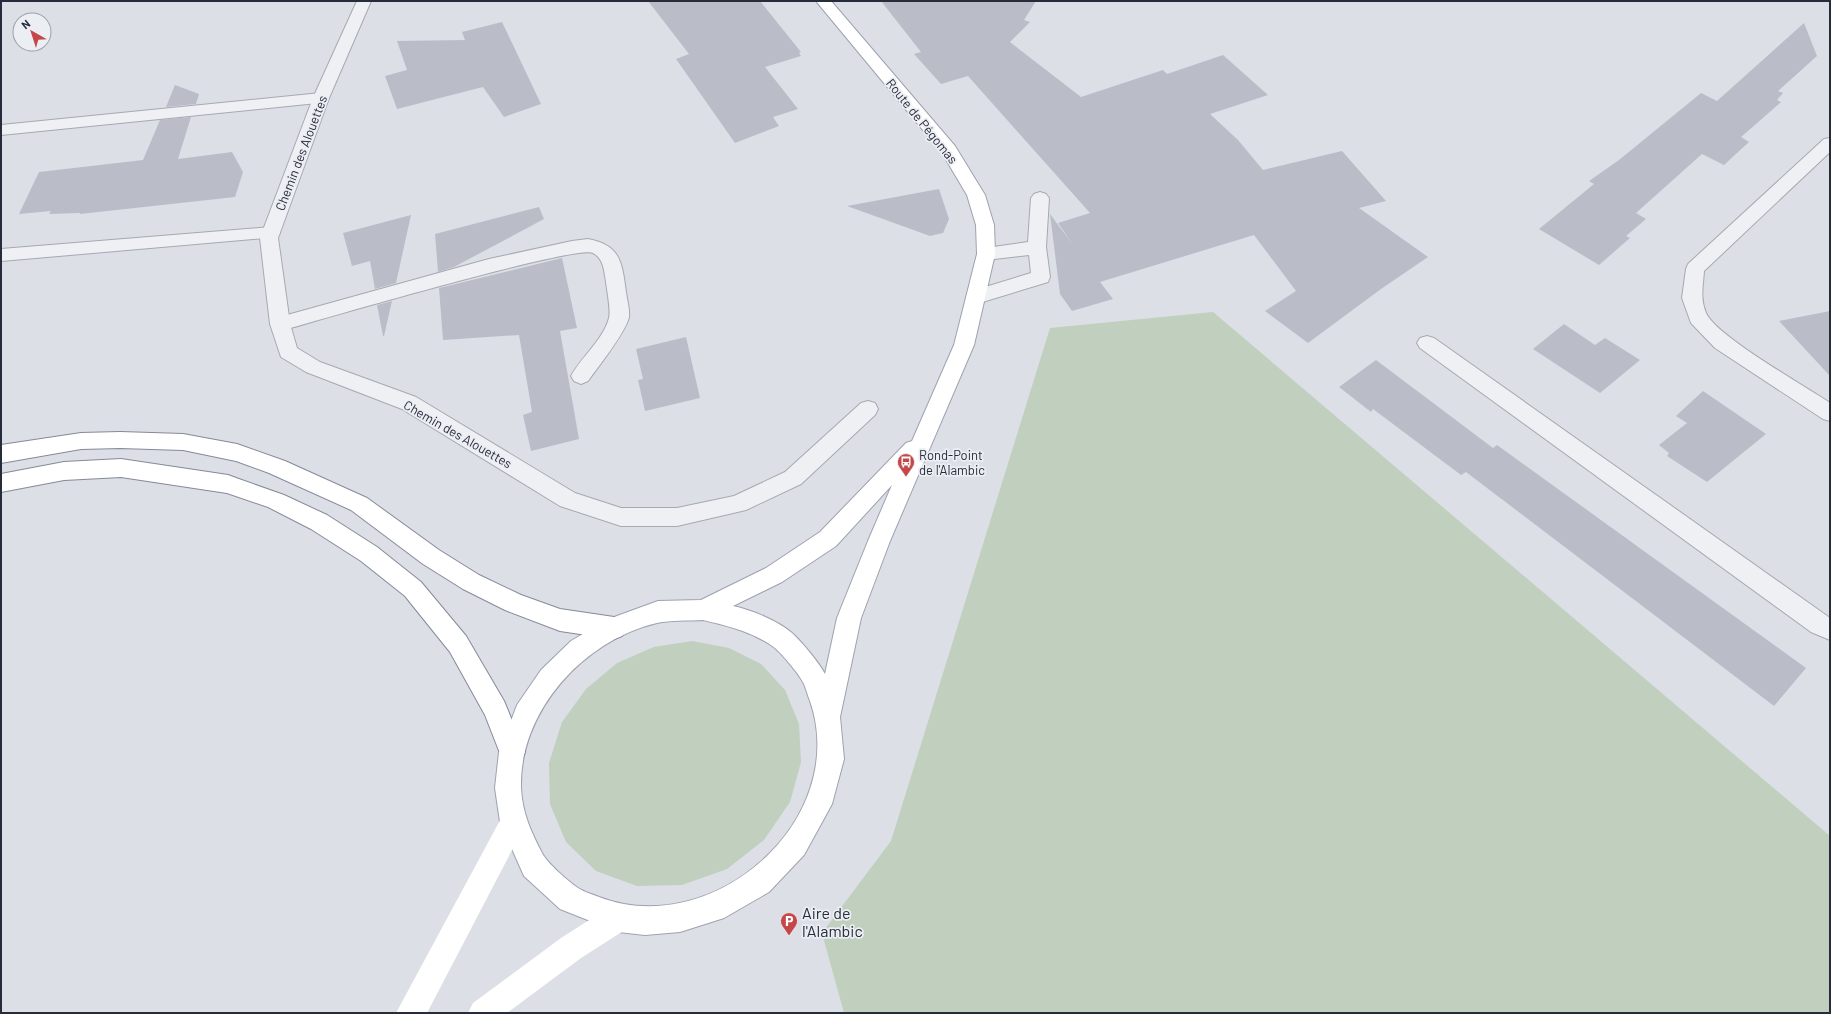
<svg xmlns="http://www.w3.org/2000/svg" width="1831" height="1014" viewBox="0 0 1831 1014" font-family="Barlow,sans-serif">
<rect width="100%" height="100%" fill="#dcdfe5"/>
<g fill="#c0cfbe">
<path d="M1213,312L1830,836V1013H844L822,933L891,841L1050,328Z"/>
<path d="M692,641L729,648L761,664L785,690L799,724L801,762L790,802L764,840L727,869L682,885L637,886L596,871L566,842L550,804L549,763L562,722L586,689L617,663L654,647Z"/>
</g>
<g fill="#babdc8">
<path d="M648,1H760L801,52L799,53L801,56L765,67L798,109L773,117L779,126L735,143L676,59L689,54Z"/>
<path d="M881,1H1036L1024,20L1030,22L1010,42L1081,97L1163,70L1167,74L1223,55L1268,95L1210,114L1238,140L1263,170L1342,151L1386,201L1359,208L1428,257L1381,289L1308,343L1265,311L1296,291L1254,235L1100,282L1113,299L1072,311L1060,294L1050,214L1073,245L1058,223L1090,213L968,76L941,84L914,54L921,52Z"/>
<path d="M502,22L541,104L504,117L483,87L397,109L385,76L407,70L397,41L465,40L462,32Z"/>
<path d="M1804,23L1817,56L1778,91L1783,93L1777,100L1781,102L1741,137L1749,142L1724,165L1702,154L1636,213L1646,219L1626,236L1630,238L1599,265L1539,229L1594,184L1589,181L1619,160L1701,93L1717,101Z"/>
<path d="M175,85L199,94L196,104L166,107Z"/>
<path d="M191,117L178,159L232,152L243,172L235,197L80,214V213L49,214L51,211L19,214L39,172L143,160L160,120Z"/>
<path d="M939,189L949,219L943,233L930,236L847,206Z"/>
<path d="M539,207L544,219L454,267L438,272L435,234Z"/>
<path d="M411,215L396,283L375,289L370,261L352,266L343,233Z"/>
<path d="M562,258L577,328L560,331L579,439L531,451L523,415L532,412L519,335L443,340L439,288Z"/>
<path d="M392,301L384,336H383L377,305Z"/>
<path d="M1830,311V376L1779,321Z"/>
<path d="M1564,324L1595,345L1605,338L1640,360L1600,393L1533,349Z"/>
<path d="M686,337L700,398L645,411L638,380L643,379L636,349Z"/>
<path d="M1376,360L1493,448L1497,445L1806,668L1774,706L1466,472L1461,475L1373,409L1371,412L1339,387Z"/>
<path d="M1703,391L1766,434L1707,482L1667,456L1669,453L1659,445L1687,423L1676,416Z"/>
</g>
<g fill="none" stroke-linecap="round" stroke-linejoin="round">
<g stroke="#a6a9b2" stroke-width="2">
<g id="service">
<path d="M321,93L327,94L329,98L327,102L1,135V125Z"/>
<path d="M1830,138V152L1704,271C1703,286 1700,299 1706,313C1716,336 1805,386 1830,403V421L1823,419L1715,348L1691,323L1682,298L1686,269L1688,264L1824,139Z"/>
<path d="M1040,192L1046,194L1049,198L1046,247L1050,277L1048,282L976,304L969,302L966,297L969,292L1031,273L1029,255L986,260L979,259L977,254L979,249L1028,242L1031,198L1034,194Z"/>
<path d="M271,227L277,229L280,233L277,237L1,261V249Z"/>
<path d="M588,239C621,245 622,263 626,292C627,300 630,310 629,317C626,332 598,367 588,381L581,384L574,381L571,376C582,356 603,340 609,318C611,310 607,291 606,282C604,271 604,259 593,253C577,244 316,321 280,331L273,329L270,324L273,319L280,317L489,259L572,241Z"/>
<path d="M1427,336L1434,338L1830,618V640L1811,632L1420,348L1417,343L1420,338Z"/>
</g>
</g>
<g stroke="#a6a9b2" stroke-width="2">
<path id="minor" d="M357,1H371L329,98L278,238L290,324L297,348L320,362L416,397L575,493L621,508H677L734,496L785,472L861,403L868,401L875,403L878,409L875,415L801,484L746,510L677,526H621L560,506L402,409L306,372L281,357L270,324L260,238L313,98Z"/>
</g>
<g stroke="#9da2b0" stroke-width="2">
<path id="primary" d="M816,1H831L955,146L985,195L994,225L995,254L974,345L890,541L861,618L840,717L844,759L832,804L804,855L769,892L724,918L680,932L645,935L618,932L560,909L524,876L500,822L495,788L499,752L514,713L517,705L541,670L571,641L606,620L658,601L701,600L766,568L820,532L906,443L912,441L954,345L977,254L976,225L967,195L942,153ZM892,485L868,541L837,618L825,674C820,664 801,641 792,633C778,621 752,610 733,606L782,582L836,546ZM703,620C728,626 754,632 775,648C783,655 800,675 804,684C806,689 808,696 810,701C851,820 713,941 599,897C592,894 584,892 578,888C568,881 547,863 542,853C531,832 522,812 521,788C519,711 584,640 657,623C671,620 688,621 703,620Z"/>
</g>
<g stroke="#858a9b" stroke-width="2">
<g id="trunk">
<path d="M120,432L183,434L237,444L285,461L367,498L439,550L479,575L521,595L560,609L614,617L622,620L626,628L622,636L614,639L560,631L505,610L463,589L423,564L351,510L269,473L236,461L183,450L120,448L81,449L1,463V445L81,433Z"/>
<path d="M121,459L228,475L236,478L284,495L327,515L377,547L421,582L466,636L504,701L525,752L521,761L512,764L503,761L485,715L450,652L405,596L361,561L311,529L268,507L227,493L121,477L64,480L1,492V474L64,462Z"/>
</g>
</g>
<use href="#service" fill="#eff0f4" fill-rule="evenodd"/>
<use href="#minor" fill="#eff0f4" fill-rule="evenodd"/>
<g fill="#fff" fill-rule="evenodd">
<path d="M513,809L522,813L526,822L522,831L427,1013H396L504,813Z"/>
<path d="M618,904L628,908L632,918L628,928L581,958L507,1013H468L473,1003L561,938L608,908Z"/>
</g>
<use href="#primary" fill="#fff" fill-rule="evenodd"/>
<use href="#trunk" fill="#fff" fill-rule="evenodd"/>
</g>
<defs>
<g id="bus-pin" transform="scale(0.9)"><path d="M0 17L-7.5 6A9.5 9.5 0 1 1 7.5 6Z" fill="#c44849" stroke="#ebeef3"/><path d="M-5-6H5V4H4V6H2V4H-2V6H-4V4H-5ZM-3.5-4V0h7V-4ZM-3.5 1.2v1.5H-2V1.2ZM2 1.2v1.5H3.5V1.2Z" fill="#fff"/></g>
<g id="parking-pin" transform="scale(0.9)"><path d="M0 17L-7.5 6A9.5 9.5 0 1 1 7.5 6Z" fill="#c44849" stroke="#ebeef3"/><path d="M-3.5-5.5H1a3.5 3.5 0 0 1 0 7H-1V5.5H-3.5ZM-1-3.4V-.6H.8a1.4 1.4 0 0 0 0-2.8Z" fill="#fff"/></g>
</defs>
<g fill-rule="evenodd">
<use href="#bus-pin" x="906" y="462"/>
<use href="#parking-pin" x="789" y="921"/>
</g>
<g text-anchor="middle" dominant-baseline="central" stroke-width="3.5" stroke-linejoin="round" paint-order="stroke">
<g font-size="13" fill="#272c3b" stroke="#ebeef3">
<text transform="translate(922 121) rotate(51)">Route de Pégomas</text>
<text transform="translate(301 153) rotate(-69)">Chemin des Alouettes</text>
<text transform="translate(458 434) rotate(30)">Chemin des Alouettes</text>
</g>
<g font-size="13" fill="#272c3b" stroke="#ebeef3" text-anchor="start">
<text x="919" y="455">Rond-Point<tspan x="919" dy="15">de l'Alambic</tspan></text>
</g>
<g font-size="16" fill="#272c3b" stroke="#ebeef3" text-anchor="start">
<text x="802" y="912">Aire de<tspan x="802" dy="18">l'Alambic</tspan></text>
</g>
</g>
<rect width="1831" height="1014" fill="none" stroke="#272c3b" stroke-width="4"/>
<g transform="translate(32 32) rotate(321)"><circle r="19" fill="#ebeef3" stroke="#9da0a9"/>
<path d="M0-3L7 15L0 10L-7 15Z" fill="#c44849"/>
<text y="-6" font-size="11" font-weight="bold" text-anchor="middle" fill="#272c3b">N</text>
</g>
</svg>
